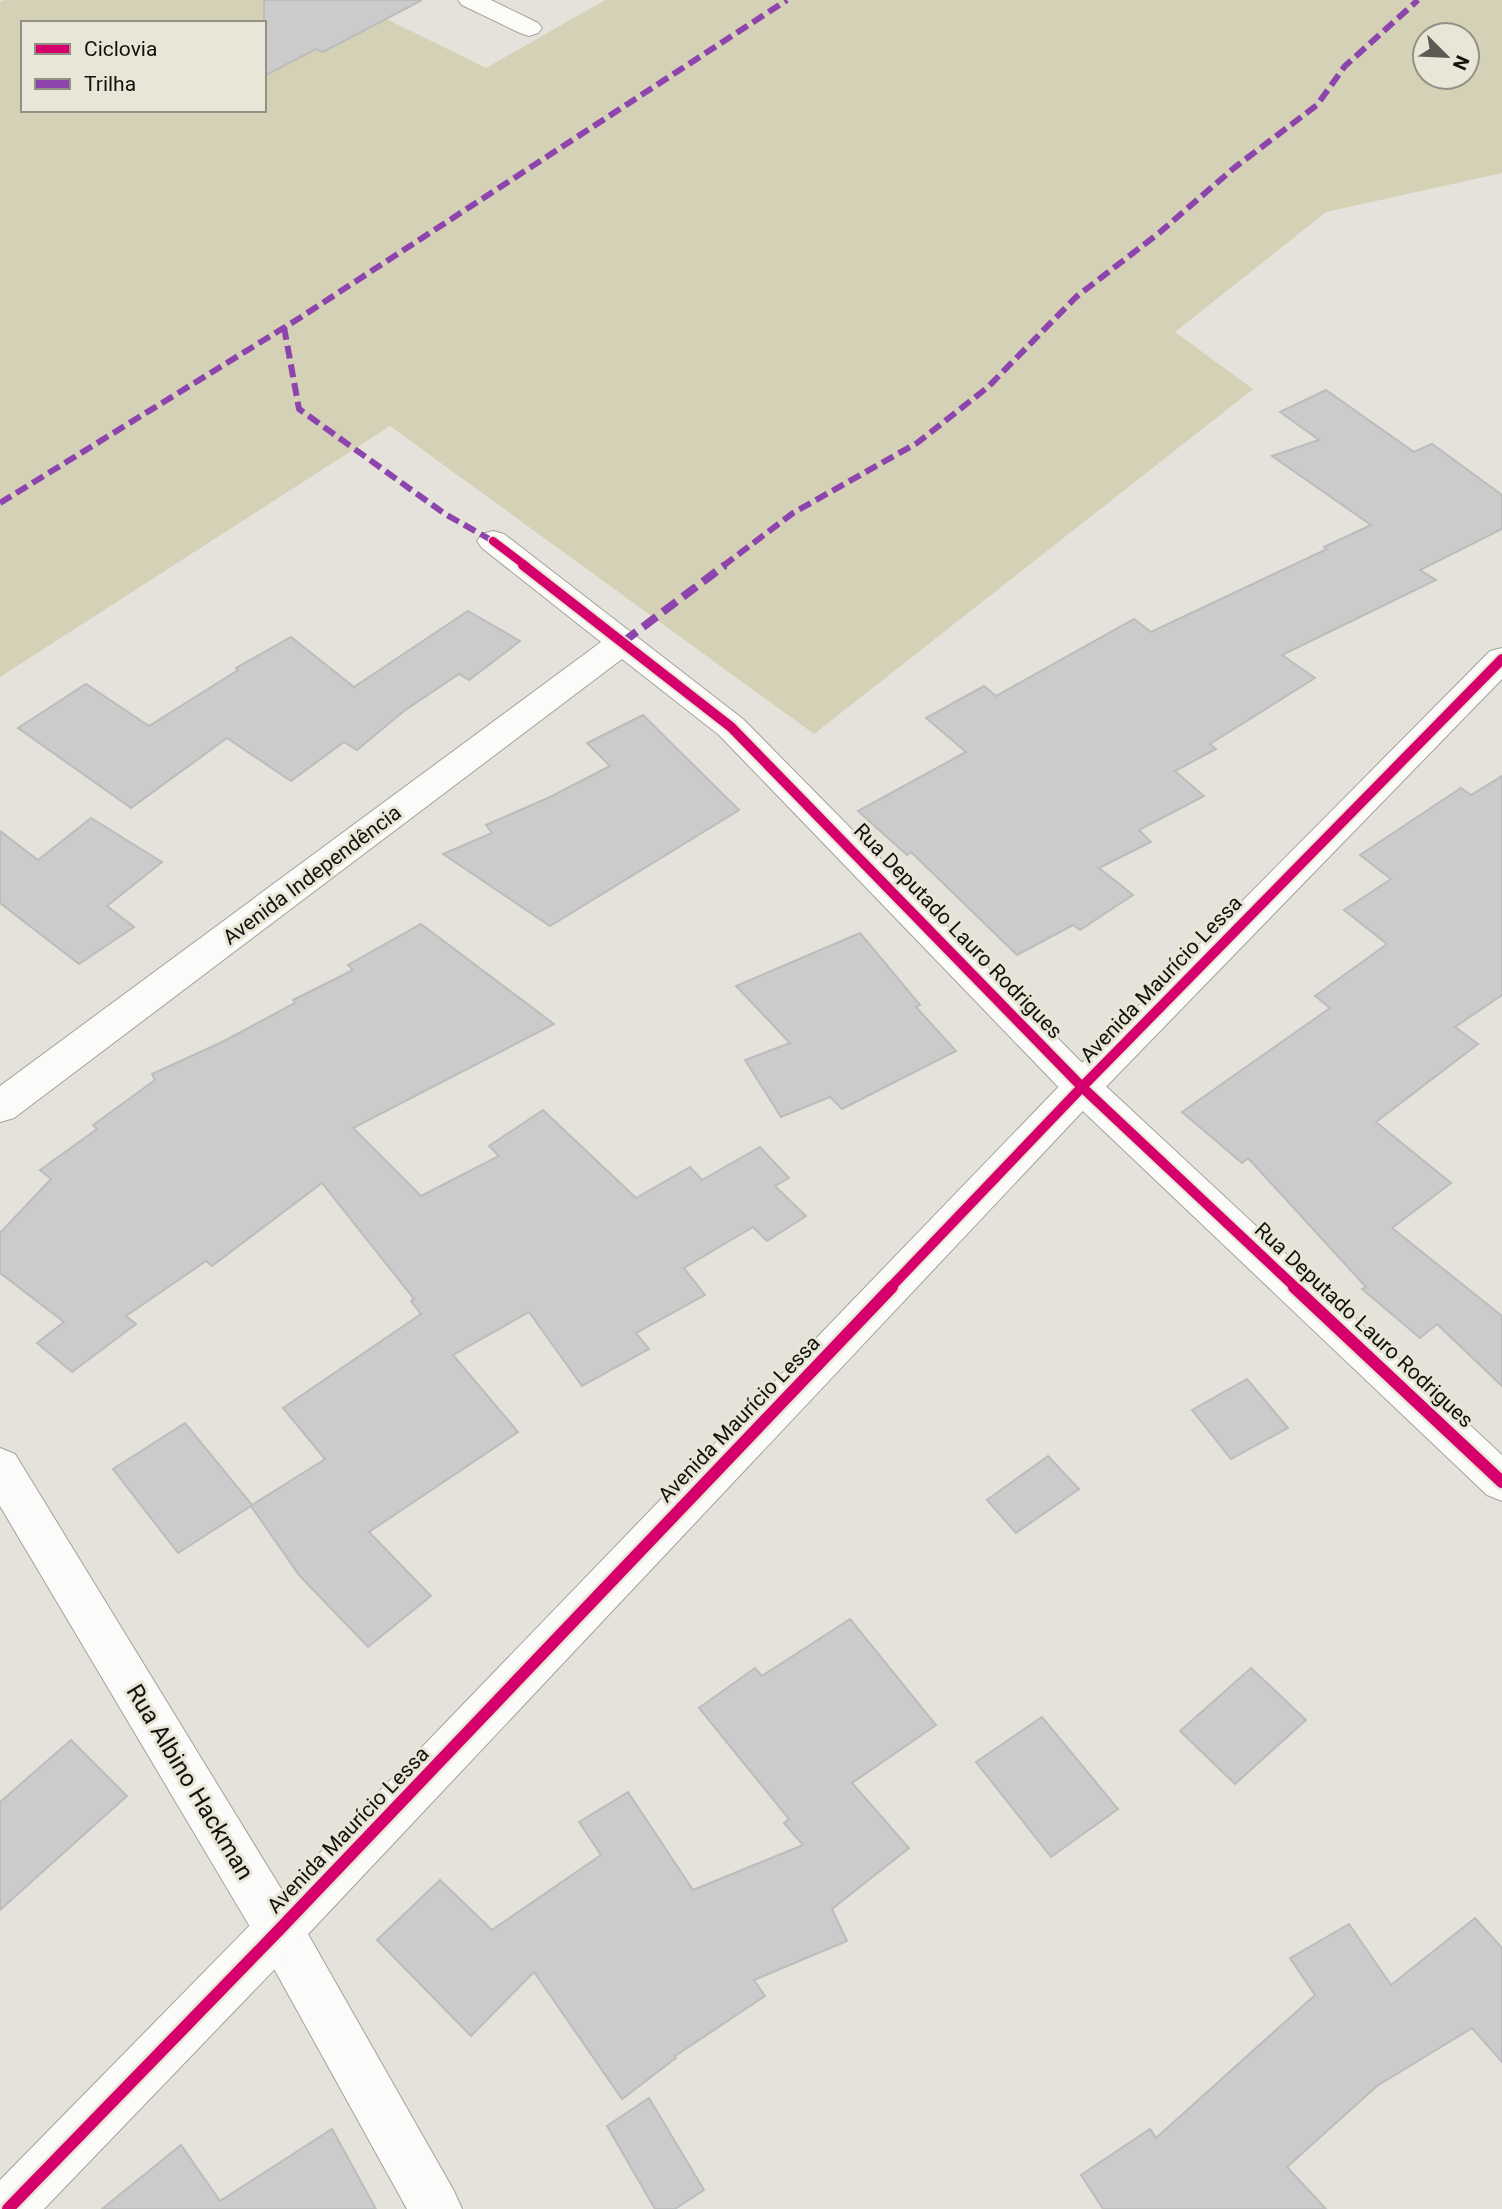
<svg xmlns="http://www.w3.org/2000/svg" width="1502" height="2209" viewBox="0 0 1502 2209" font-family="Roboto,sans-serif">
<rect width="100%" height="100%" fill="#e4e2da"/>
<path fill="#d5d1b6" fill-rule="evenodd" d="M4,0H348L486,68L605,0H1502V173L1326,212L1175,332L1253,389L814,734L390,426L0,677V2ZM23,23H264V110H23ZM1425,35H1467V77H1425Z"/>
<g fill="#cacbca" stroke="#bbbdbc" stroke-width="2">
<path d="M264,0H422L323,52L316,49L264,76Z"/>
<path d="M1326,390L1414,452L1432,444L1502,495V529L1420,570L1436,580L1282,655L1315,678L1210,744L1216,749L1175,771L1204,796L1139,830L1151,842L1099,868L1133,895L1080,930L1073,925L1017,955L911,852L907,855L858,811L966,752L926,718L984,686L996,696L1134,619L1151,632L1327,549L1324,547L1371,525L1272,456L1319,440L1280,412Z"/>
<path d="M468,611L520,641L469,680L459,674L404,711L357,750L344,742L291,781L227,738L131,808L18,728L86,684L149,726L238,670L236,668L291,637L354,687Z"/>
<path d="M643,715L739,810L550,926L443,854L492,833L486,825L550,797L610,766L587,743Z"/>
<path d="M1502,776V995L1455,1027L1478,1044L1376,1122L1451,1183L1392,1228L1502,1316V1386L1437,1324L1420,1338L1362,1289L1366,1287L1248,1158L1242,1163L1182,1112L1330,1008L1315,996L1387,944L1344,910L1391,879L1360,855L1461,788L1471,795Z"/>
<path d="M91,818L162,862L107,906L134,927L79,964L0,903V831L38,860Z"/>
<path d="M421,924L554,1024L353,1128L421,1196L499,1156L489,1146L543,1110L636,1198L690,1167L702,1180L760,1147L789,1178L775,1186L806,1216L767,1241L753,1227L684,1268L705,1295L636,1333L649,1349L582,1386L529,1312L453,1355L518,1432L369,1532L431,1596L368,1647L299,1575L251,1506L178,1553L113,1469L185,1423L252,1505L325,1459L283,1408L421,1314L411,1301L414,1299L322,1183L212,1266L206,1261L126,1316L136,1324L72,1372L37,1343L64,1322L0,1273V1233L51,1179L40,1170L97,1129L93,1125L155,1080L152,1074L222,1042L295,1003L293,1000L353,970L348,965Z"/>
<path d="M860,933L920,1005L916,1007L956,1051L842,1109L830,1097L781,1117L745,1060L790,1043L736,986Z"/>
<path d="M1247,1379L1288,1428L1231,1459L1192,1410Z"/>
<path d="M1048,1456L1079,1489L1016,1533L987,1500Z"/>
<path d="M850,1619L936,1725L852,1783L909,1848L832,1909L847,1941L754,1980L765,1996L675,2056L676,2058L622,2099L534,1972L471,2036L377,1940L440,1880L492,1930L601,1855L579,1822L628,1792L693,1890L803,1845L784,1823L789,1819L699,1708L755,1668L762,1676Z"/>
<path d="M1251,1668L1306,1720L1235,1784L1180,1731Z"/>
<path d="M1042,1717L1118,1809L1051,1857L976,1762Z"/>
<path d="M71,1740L127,1796L0,1910V1802Z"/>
<path d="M1475,1918L1502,1948V2062L1472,2028L1377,2086L1287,2167L1326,2209H1103L1081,2175L1150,2129L1156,2138L1315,1995L1290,1958L1349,1924L1391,1985Z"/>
<path d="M649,2098L704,2190L675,2209H655L607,2126Z"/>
<path d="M332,2129L376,2209H102L181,2145L220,2201Z"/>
</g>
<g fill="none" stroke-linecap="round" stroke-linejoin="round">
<g stroke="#a3a29b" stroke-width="2">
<g id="minor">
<path d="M458,0H491L538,23L542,28L538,33L529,36L520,33L462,5Z"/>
<path d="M493,531L504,534L743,719L1096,1077L1502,1455V1501L1487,1495L1068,1097L719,735L622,659L14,1118L0,1122V1086L601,642L482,548L477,541L482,534Z"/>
<path d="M0,1448L15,1454L296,1913L454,2191L462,2209H407L262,1947L0,1506Z"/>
</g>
</g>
<g stroke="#a3a29b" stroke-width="2">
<path id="tertiary" d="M1502,648V679L1096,1097L296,1947L44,2209H0V2180L262,1913L1068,1077L1490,651Z"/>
</g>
<use href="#minor" fill="#fbfbf9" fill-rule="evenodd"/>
<use href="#tertiary" fill="#fbfbf9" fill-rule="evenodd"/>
<g stroke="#8e44ad" stroke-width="6" stroke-dasharray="13 6" stroke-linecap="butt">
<path d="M284,327L299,409L445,514L493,541"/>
<path d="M0,503L298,319L787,0"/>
<path d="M723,566L793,513L917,443L988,387L1076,297L1159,233L1234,168L1317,105L1345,66L1418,0"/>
</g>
<path stroke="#8e44ad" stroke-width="8" stroke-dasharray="17 8" stroke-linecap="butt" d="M623,642L725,565"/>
<g stroke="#e8e6d6" stroke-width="11">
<path id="cycleway-far2" d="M493,541L526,566"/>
</g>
<g stroke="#e8e6d6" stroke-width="14">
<g id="cycleway-far1">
<path d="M523,565L731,727L1082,1087L1296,1288"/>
<path d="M890,1288L1082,1087L1502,659"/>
</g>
</g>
<g stroke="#e8e6d6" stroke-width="17">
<g id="cycleway">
<path d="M1294,1287L1502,1482"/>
<path d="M8,2209L279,1930L892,1287"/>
</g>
</g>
<use href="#cycleway-far2" stroke="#d6006c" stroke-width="8"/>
<use href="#cycleway-far1" stroke="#d6006c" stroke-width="10"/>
<use href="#cycleway" stroke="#d6006c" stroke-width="12"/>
</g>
<g text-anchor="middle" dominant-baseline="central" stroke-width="6" stroke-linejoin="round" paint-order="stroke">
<g font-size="21" fill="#13120d" stroke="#e8e6d6">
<text transform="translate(312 875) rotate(-37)">Avenida Independência</text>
<text transform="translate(958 931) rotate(46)">Rua Deputado Lauro Rodrigues</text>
<text transform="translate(1161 979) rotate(-46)">Avenida Maurício Lessa</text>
<text transform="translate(1364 1325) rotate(43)">Rua Deputado Lauro Rodrigues</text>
<text transform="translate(739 1419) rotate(-46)">Avenida Maurício Lessa</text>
<text transform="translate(348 1830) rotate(-46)">Avenida Maurício Lessa</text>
</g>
<g font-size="24" fill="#13120d" stroke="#e8e6d6">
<text transform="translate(190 1782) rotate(59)">Rua Albino Hackman</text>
</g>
</g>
<rect x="21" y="21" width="245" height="91" fill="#e8e6d6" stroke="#939186" stroke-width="2"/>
<rect x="35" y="44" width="35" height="10" fill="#d6006c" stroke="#939186" stroke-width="2"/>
<text x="84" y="56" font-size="21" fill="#13120d">Ciclovia</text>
<rect x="35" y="79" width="35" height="10" fill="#8e44ad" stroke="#939186" stroke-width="2"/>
<text x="84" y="91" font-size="21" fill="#13120d">Trilha</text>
<g transform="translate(1446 56) rotate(114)"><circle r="33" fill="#e8e6d6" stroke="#939186" stroke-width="2"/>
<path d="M0-5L12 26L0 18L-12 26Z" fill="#5c5b55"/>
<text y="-10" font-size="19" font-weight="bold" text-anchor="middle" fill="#13120d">N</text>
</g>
</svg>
